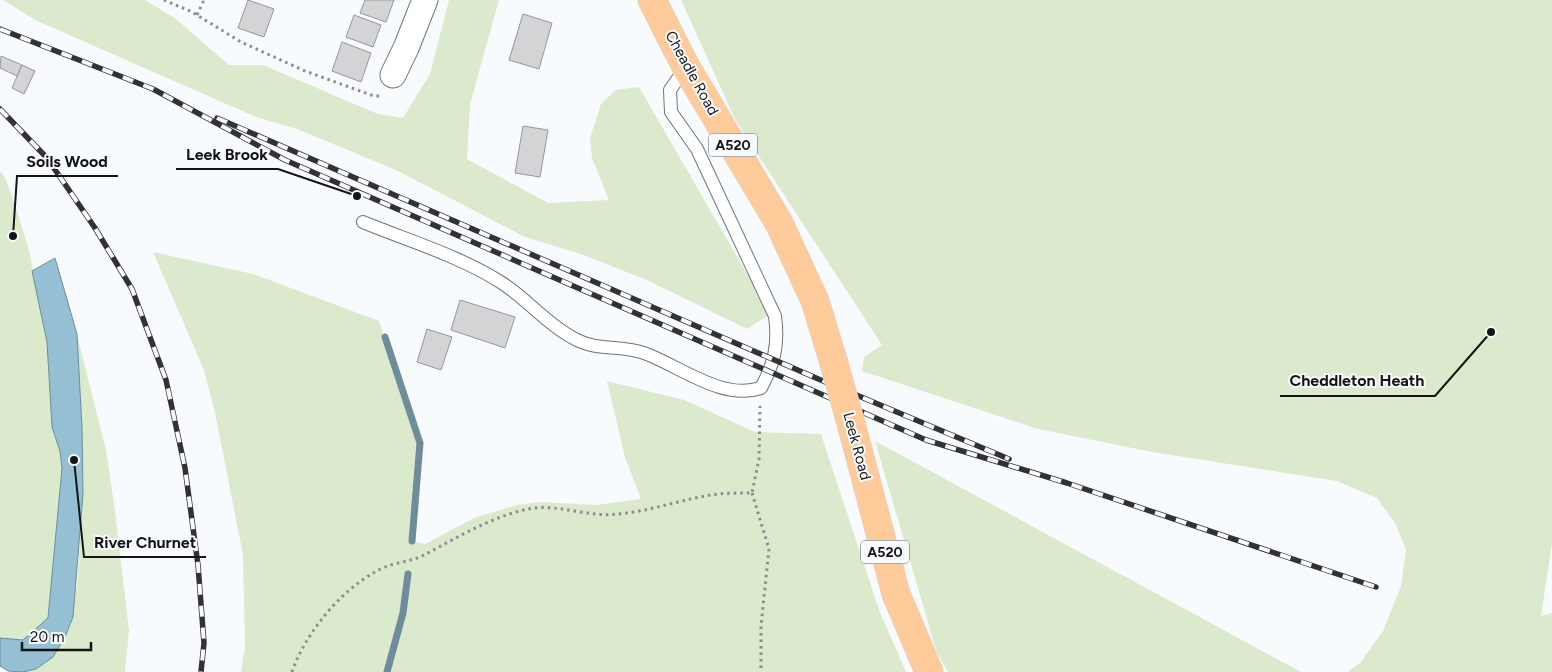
<svg xmlns="http://www.w3.org/2000/svg" width="1552" height="672" viewBox="0 0 1552 672" font-family="Figtree,sans-serif">
<rect width="100%" height="100%" fill="#f8fbfd"/>
<g fill="#dbe9cd">
<path d="M3,0H145L176,19L229,65H263L378,114L403,118L430,74L449,0H499L470,104L467,159L548,203L609,200L592,158L590,138L601,104L616,90L639,87L761,298L767,316L747,329L647,280L581,254L525,237L398,171L297,129L256,117L35,20Z"/>
<path d="M681,0H1552V544L1541,616L1552,613V672H1348L1361,662L1383,631L1401,586L1406,550L1395,523L1377,498L1337,481L1152,452L1038,429L862,371L864,357L882,345L736,121Z"/>
<path d="M0,171L5,177L12,196L29,250L47,342L52,427L60,451L62,468L48,618L23,640L0,638Z"/>
<path d="M153,252L253,274L379,321L420,443L412,541L425,544L474,518L517,505L540,502L596,505L641,499L625,457L607,381L684,400L755,432L821,434L879,610L906,672H241L245,647L243,555L215,413L204,370Z"/>
<path d="M77,335L106,450L115,511L129,631L125,672H23L36,668L77,587L83,493Z"/>
<path d="M875,441L1301,672H948L937,653Z"/>
</g>
<path fill="#95bfd2" stroke="#6e8c99" d="M55,258L77,334L82,428L83,494L73,617L65,637L53,657L36,669L23,672L8,671L0,666V638L23,640L48,618L62,468L60,451L52,427L47,342L32,271Z"/>
<g fill="none" stroke-linecap="round" stroke-linejoin="round">
<g stroke="#6e8c99" stroke-width="7">
<path d="M385,337L420,443L412,541"/>
<path d="M387,672L403,613L408,574"/>
</g>
</g>
<g fill="#d4d4d7" stroke="#979699">
<path d="M248,0L274,9L264,37L238,28Z"/>
<path d="M365,0H394L386,22L360,13Z"/>
<path d="M523,14L552,23L539,69L509,60Z"/>
<path d="M354,15L381,25L373,47L346,37Z"/>
<path d="M342,42L371,53L361,82L332,71Z"/>
<path d="M1,56L22,65L17,76L0,68Z"/>
<path d="M22,65L35,71L24,94L12,88Z"/>
<path d="M523,126L548,130L540,177L515,173Z"/>
<path d="M460,300L515,317L505,348L451,330Z"/>
<path d="M427,329L452,337L441,370L417,362Z"/>
</g>
<g fill="none" stroke-linecap="round" stroke-linejoin="round">
<g stroke="#707274" stroke-width="14">
<path id="service" d="M363,222C409,241 460,256 502,283C528,300 549,326 577,340C598,351 623,345 644,353C680,366 722,401 761,388C774,364 779,345 775,316L697,149L671,112L670,90L686,67"/>
</g>
<g stroke="#707274" stroke-width="27">
<path id="minor" d="M393,75L406,48L425,0"/>
</g>
<g stroke="#d5d5d5" stroke-width="29">
<g id="trunk">
<path d="M652,0L686,67L779,223L815,301L833,360"/>
<path d="M852,427L896,594L929,672"/>
</g>
</g>
<g stroke="#8a8c8d" stroke-width="3" stroke-dasharray="2.5 4" stroke-linecap="butt">
<path d="M164,0L192,12L241,42L305,71L374,96H381"/>
<path d="M197,15L204,0"/>
<path d="M752,493L769,549L761,626V672"/>
<path d="M292,672C305,634 339,592 375,572C390,562 409,563 424,555C458,537 491,517 528,509C558,503 588,518 618,514C652,511 685,498 718,494C729,493 741,493 752,493L759,459L760,406"/>
</g>
<use href="#service" stroke="#fff" stroke-width="12"/>
<use href="#minor" stroke="#fff" stroke-width="25"/>
<use href="#trunk" stroke="#ffcb9a" stroke-width="28"/>
<g stroke="#313234" stroke-width="5.5">
<g id="rail">
<path d="M0,29L153,89L285,160L926,440L1067,483L1376,587"/>
<path d="M0,109L47,158L95,228L132,289L166,380L185,468L198,565L204,643L201,672"/>
<path d="M217,118L823,381L1009,459"/>
</g>
</g>
<use href="#rail" stroke="#f8fbfd" stroke-width="4" stroke-dasharray="11" stroke-linecap="butt"/>
<g stroke="#d5d5d5" stroke-width="29" stroke-linecap="butt">
<path id="trunk-bridge" d="M833,360L852,427"/>
</g>
<use href="#trunk-bridge" stroke="#ffcb9a" stroke-width="28"/>
</g>
<g text-anchor="middle" dominant-baseline="central" stroke-width="4" stroke-linejoin="round" paint-order="stroke">
<g fill="#f8fbfd" stroke="#58595b" stroke-width="1">
<rect x="709" y="133.5" width="48" height="23" rx="4"/>
<rect x="861" y="540.5" width="48" height="23" rx="4"/>
</g>
<g font-size="14" font-weight="bold" fill="#131415">
<text x="733" y="145">A520</text>
<text x="885" y="552">A520</text>
</g>
<g font-size="15" fill="#131415" stroke="#f8fbfd">
<text transform="translate(692 73) rotate(61)">Cheadle Road</text>
<text transform="translate(857 446) rotate(75)">Leek Road</text>
</g>
</g>
<path fill="none" stroke="#131415" stroke-width="2" d="M357 196L278 169H176M13 236L17 176H118M1491 332L1435 396H1280M74 460L84 557H206"/>
<g fill="#131415" stroke="#f8fbfd" stroke-width="2">
<circle cx="357" cy="196" r="5"/>
<circle cx="13" cy="236" r="5"/>
<circle cx="1491" cy="332" r="5"/>
<circle cx="74" cy="460" r="5"/>
</g>
<g font-size="16" text-anchor="middle" font-weight="bold" fill="#131415" stroke="#f8fbfd" stroke-width="4" stroke-linejoin="round" paint-order="stroke">
<text x="227" y="160">Leek Brook</text>
<text x="67" y="167">Soils Wood</text>
<text x="1357" y="386">Cheddleton Heath</text>
<text x="145" y="548">River Churnet</text>
</g>
<path d="M22 642v8h69v-8" fill="none" stroke="#131415" stroke-width="2.5"/>
<text x="30" y="642" font-size="15" fill="#131415" stroke="#f8fbfd" stroke-width="4" paint-order="stroke">20 m</text>
</svg>
